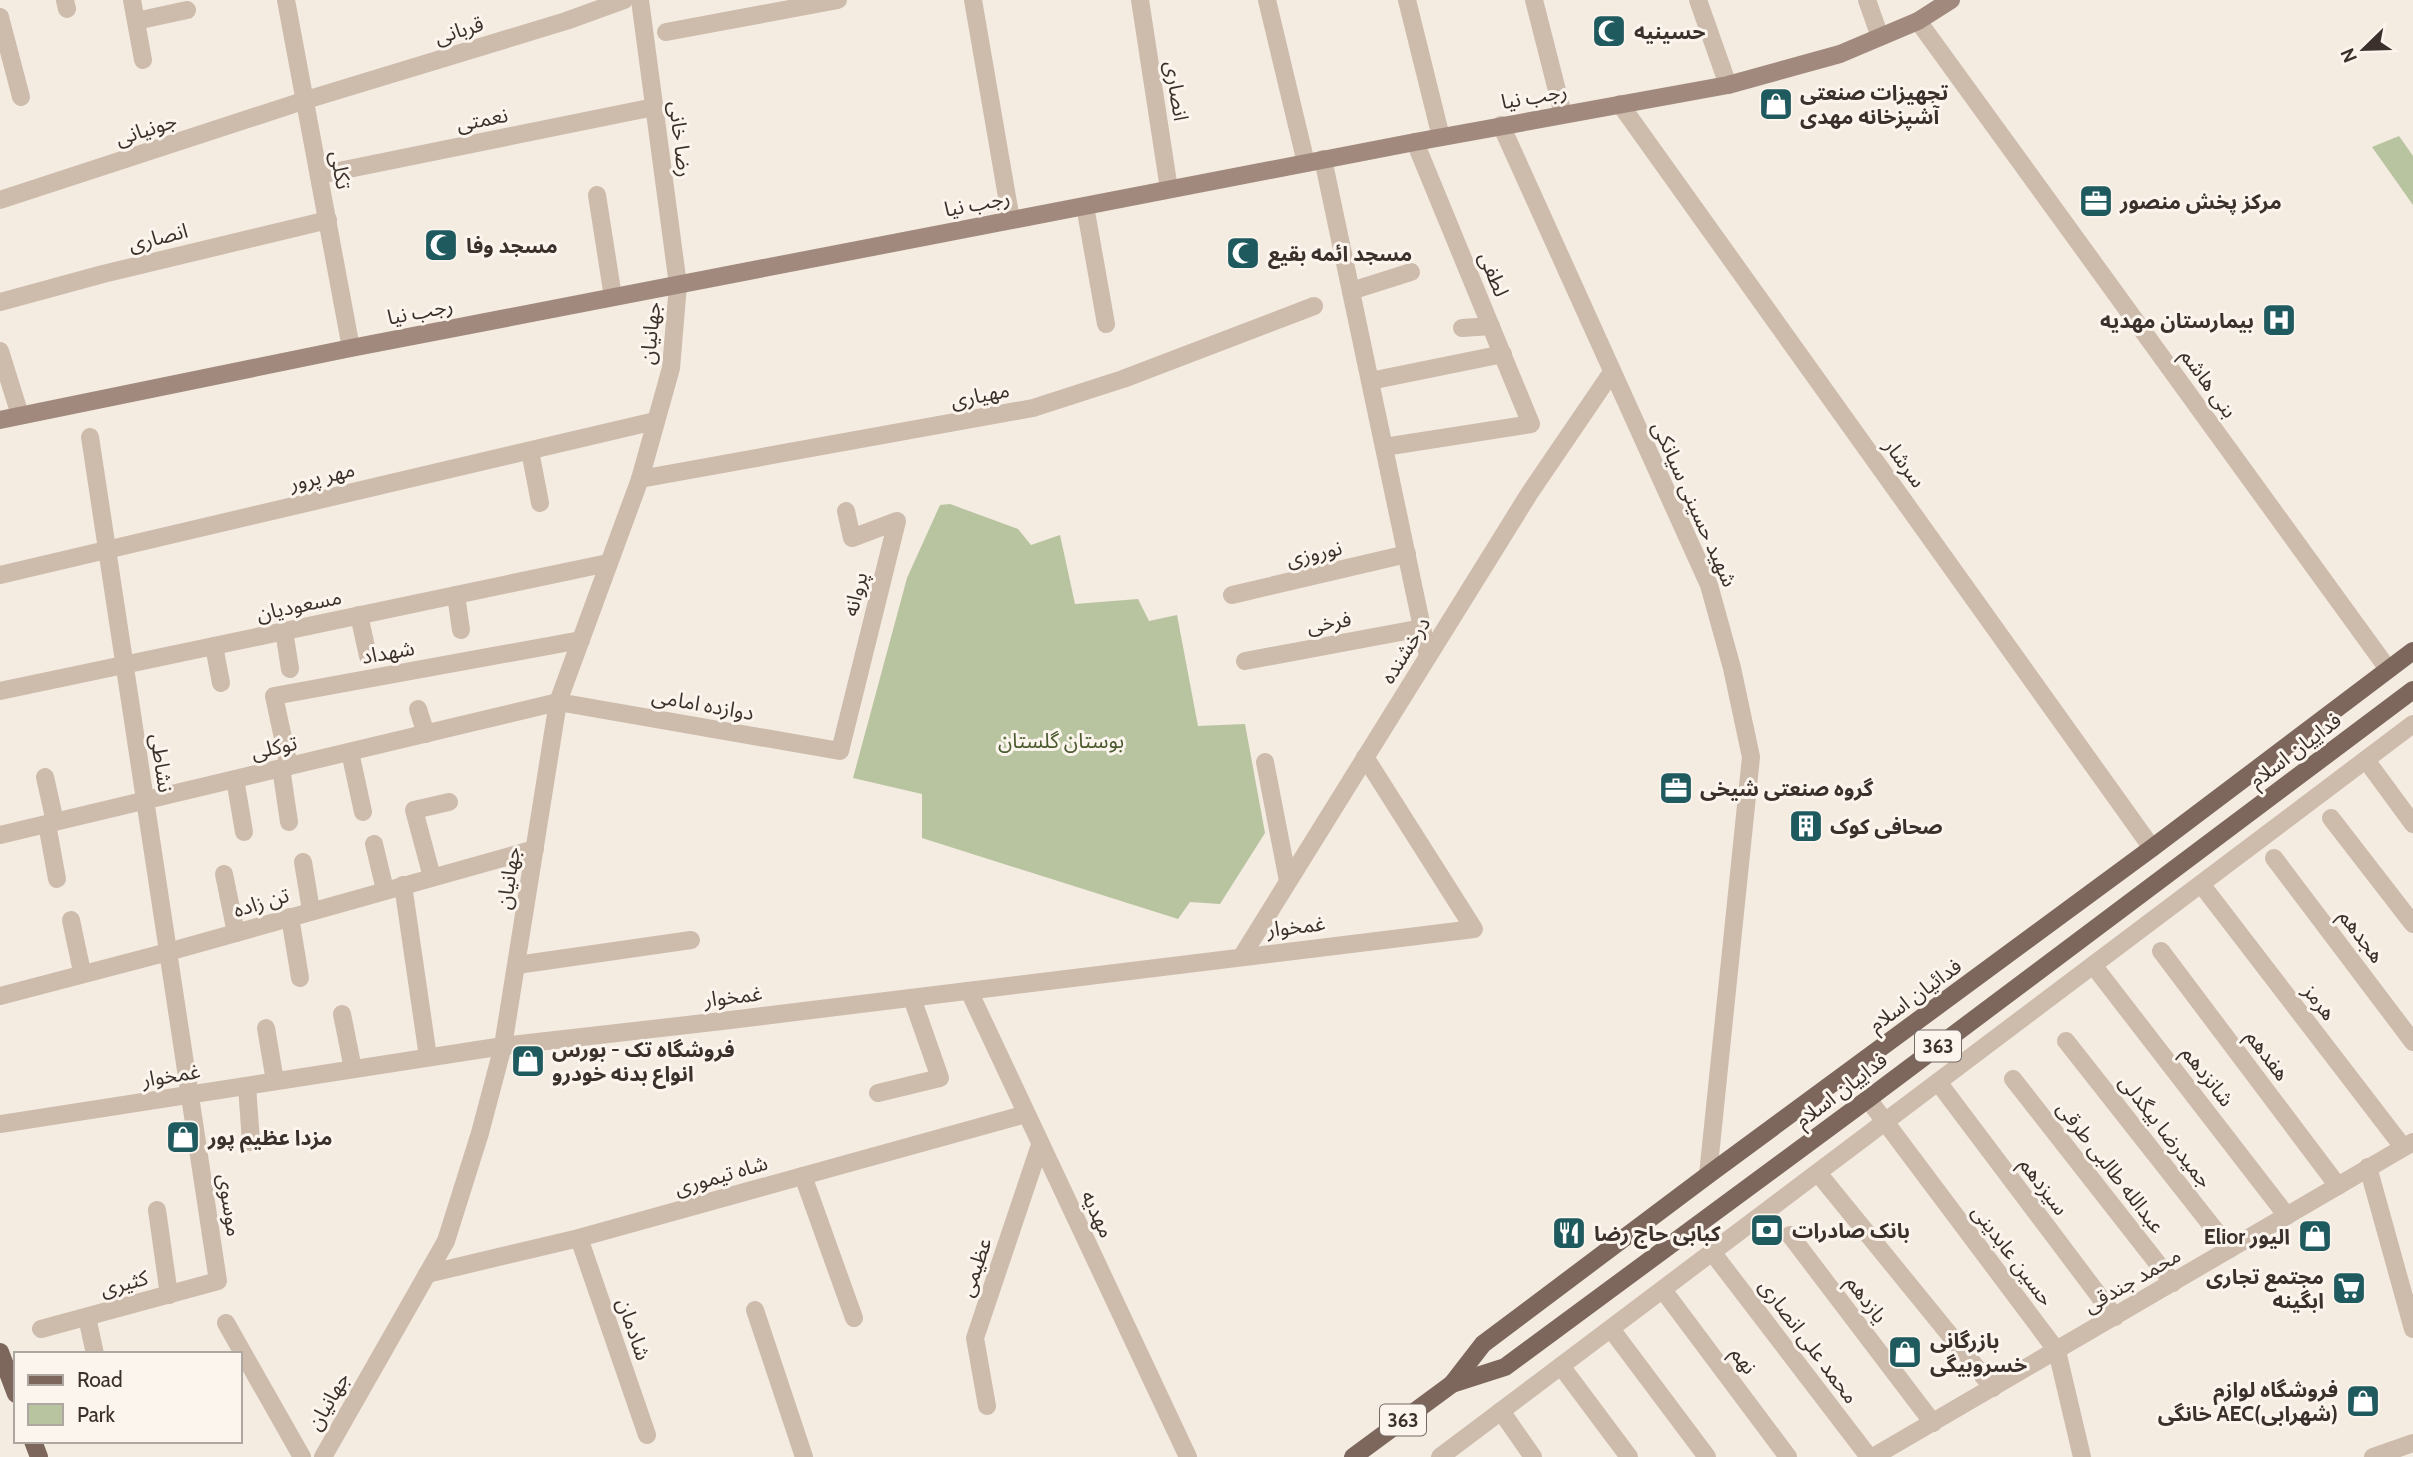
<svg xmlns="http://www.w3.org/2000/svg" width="2413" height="1457" viewBox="0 0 2413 1457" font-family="Cabin,'Noto Sans Arabic',sans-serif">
<rect width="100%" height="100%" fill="#f4ebe1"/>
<g fill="#b8c4a0">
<path d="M2399,136L2413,156V205L2372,147Z"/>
<path d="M950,504L1018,529L1031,545L1060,535L1075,604L1138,599L1149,621L1177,615L1198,726L1245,724L1265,833L1220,904L1190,902L1178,919L922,838V794L853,778L907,578L940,505Z"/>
</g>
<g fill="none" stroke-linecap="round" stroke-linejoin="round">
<g stroke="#cdbbac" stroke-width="18">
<path d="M65,0L67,9"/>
<path d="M132,0L143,60"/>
<path d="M286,0L351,348"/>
<path d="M973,0L1011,220"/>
<path d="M1140,0L1169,189"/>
<path d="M1267,0L1306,163"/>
<path d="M1407,0L1441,137"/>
<path d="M1534,0L1563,114"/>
<path d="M1698,0L1728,85"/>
<path d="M1867,0L1880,37"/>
<path d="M0,17L21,97"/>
<path d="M136,21L187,10"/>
<path d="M1918,21L2388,669"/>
<path d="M666,32L838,0"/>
<path d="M1620,104L2152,848"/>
<path d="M1501,125L1709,585L1732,668L1751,757L1708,1175"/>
<path d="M1323,159L1428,656"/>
<path d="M319,175L654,107"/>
<path d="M597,195L613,297"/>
<path d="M0,200L306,100L566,21L624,0"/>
<path d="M1085,206L1106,324"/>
<path d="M1351,291L1411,272"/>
<path d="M0,302L103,274L328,220"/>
<path d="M1462,328L1491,326"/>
<path d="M0,351L20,415"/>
<path d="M1370,381L1503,354"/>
<path d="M1384,447L1531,424L1415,142"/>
<path d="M530,451L540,503"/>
<path d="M640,479L1033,408L1123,379L1314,306"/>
<path d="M0,575L655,421"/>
<path d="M456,595L461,630"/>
<path d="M1232,595L1407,554"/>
<path d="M359,615L368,656"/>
<path d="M284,631L290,669"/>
<path d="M214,646L221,683"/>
<path d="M1245,661L1422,628"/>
<path d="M0,691L608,563"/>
<path d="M418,709L426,734"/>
<path d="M350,752L363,812"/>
<path d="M2366,760L2413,824"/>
<path d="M1265,762L1288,881"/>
<path d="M289,766L274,696L581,640"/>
<path d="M281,768L289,822"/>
<path d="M45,777L55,822"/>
<path d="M235,779L244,832"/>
<path d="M2331,818L2413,924"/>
<path d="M47,824L57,879"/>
<path d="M0,835L558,702L840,751L897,521L852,538L846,511"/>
<path d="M374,844L385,890"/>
<path d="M2274,858L2413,1042"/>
<path d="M303,862L311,910"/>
<path d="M224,874L236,933"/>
<path d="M432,877L414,810L449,802"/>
<path d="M403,885L428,1057"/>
<path d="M290,917L300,978"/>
<path d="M71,920L82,972"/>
<path d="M2161,951L2338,1186"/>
<path d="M1242,956L1529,494L1612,372"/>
<path d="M517,965L691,940"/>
<path d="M2093,965L2287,1216"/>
<path d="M969,991L1188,1457"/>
<path d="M0,996L168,952L535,849"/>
<path d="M342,1014L353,1069"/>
<path d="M266,1028L275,1081"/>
<path d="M2066,1041L2230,1249"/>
<path d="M2013,1079L2173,1283"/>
<path d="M1938,1082L2115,1317"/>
<path d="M247,1086L251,1142"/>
<path d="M878,1093L940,1078L912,998"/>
<path d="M0,1124L503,1046L722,1021L1474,929L1365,757"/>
<path d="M1818,1173L1993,1388"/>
<path d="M803,1176L854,1318"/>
<path d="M157,1210L169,1295"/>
<path d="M1790,1235L1933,1423"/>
<path d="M579,1238L647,1435"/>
<path d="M1712,1252L1869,1457"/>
<path d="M427,1274L579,1238L1026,1114"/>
<path d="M1663,1290L1788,1457"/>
<path d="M755,1310L804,1457"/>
<path d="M87,1317L95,1354"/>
<path d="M226,1323L302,1457"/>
<path d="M41,1329L218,1281L90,437"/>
<path d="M1611,1329L1707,1457"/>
<path d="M1561,1366L1629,1457"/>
<path d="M987,1406L975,1338L1040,1145"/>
<path d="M323,1457L446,1241L480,1133L503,1046L558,702L640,479L671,368L678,285L640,0"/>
</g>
<g stroke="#cdbbac" stroke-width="18">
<path d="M2201,884L2403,1147"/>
<path d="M1868,1099L2057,1351L2082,1457"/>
<path d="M2368,1167L2413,1329"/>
<path d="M1501,1411L1533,1457"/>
<path d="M1440,1457L2413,724"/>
<path d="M1873,1457L2413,1142"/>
<path d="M2373,1457L2413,1443"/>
</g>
<path stroke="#a18a7d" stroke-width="18" d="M0,420L351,348L1415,142L1728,85L1840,54L1918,21L1951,0"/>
<g stroke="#7d675c" stroke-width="18">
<path d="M0,1352L16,1394"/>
<path d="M1452,1384L1483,1344L1708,1175L2152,848L2413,651"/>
<path d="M33,1441L39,1457"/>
<path d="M1353,1457L1452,1384L1505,1367L1868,1099L2413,690"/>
</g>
</g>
<defs>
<g id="mosque-square" transform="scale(1.75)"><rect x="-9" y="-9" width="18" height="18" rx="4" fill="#1f5a5e" stroke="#fbf5ee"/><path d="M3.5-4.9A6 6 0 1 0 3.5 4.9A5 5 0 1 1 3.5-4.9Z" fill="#fff"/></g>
<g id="shop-square" transform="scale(1.75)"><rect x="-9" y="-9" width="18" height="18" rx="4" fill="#1f5a5e" stroke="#fbf5ee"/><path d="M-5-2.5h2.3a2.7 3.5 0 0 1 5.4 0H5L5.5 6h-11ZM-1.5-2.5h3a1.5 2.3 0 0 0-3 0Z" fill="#fff"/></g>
<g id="office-square" transform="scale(1.75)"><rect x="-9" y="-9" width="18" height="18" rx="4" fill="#1f5a5e" stroke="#fbf5ee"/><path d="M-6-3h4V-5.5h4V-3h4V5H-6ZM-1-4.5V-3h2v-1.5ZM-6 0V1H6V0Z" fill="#fff"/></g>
<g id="hospital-square" transform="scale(1.75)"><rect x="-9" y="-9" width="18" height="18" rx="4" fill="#1f5a5e" stroke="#fbf5ee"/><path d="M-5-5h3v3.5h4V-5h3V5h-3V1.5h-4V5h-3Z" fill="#fff"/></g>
<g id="building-square" transform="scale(1.75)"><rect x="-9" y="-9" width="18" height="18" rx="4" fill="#1f5a5e" stroke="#fbf5ee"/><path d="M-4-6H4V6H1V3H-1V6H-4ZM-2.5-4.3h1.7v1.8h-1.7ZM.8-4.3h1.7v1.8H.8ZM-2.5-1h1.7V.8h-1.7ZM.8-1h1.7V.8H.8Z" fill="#fff"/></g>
<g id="bank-square" transform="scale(1.75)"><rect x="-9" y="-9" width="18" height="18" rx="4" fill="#1f5a5e" stroke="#fbf5ee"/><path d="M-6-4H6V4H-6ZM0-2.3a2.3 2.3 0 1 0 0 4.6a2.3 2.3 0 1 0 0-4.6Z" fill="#fff"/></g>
<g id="restaurant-square" transform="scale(1.75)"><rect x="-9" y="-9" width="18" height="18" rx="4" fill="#1f5a5e" stroke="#fbf5ee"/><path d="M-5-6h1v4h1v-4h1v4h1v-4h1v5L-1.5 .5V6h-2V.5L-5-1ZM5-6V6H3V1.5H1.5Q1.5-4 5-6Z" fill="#fff"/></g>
<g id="supermarket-square" transform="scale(1.75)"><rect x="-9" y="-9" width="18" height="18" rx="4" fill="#1f5a5e" stroke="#fbf5ee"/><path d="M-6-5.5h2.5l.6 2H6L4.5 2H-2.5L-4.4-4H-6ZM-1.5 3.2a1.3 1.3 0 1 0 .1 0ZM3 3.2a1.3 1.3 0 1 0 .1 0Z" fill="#fff"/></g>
</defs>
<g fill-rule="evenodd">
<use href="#mosque-square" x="1609" y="31"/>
<use href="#shop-square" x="1776" y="104"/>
<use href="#office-square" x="2096" y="201"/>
<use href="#mosque-square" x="441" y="245"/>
<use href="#mosque-square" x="1243" y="253"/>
<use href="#hospital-square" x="2279" y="320"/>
<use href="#office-square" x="1676" y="788"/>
<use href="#building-square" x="1806" y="826"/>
<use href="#shop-square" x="528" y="1061"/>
<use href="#shop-square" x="183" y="1137"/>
<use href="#bank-square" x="1767" y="1230"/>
<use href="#restaurant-square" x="1569" y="1233"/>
<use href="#shop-square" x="2315" y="1236"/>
<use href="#supermarket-square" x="2349" y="1288"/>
<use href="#shop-square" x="1905" y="1352"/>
<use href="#shop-square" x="2363" y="1401"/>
</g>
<g text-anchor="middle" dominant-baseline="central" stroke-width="6" stroke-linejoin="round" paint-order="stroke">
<g fill="#fbf5ee" stroke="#756b66" stroke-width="2">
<rect x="1915" y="1030.5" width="46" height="31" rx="5"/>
<rect x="1380" y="1404.5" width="46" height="31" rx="5"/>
</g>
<g font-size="19" font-weight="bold" fill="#3b302b">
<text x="1938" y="1046">363</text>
<text x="1403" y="1420">363</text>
</g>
<g font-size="21" fill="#3b302b" stroke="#fbf5ee">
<text transform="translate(459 30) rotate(-17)">قربانی</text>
<text transform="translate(1177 91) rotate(81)">انصاری</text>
<text transform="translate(1534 96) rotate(-10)">رجب نیا</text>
<text transform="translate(482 119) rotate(-11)">نعمتی</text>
<text transform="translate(146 129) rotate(-18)">جونیانی</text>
<text transform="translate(681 139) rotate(83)">رضا خانی</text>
<text transform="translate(341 170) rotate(80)">تکلی</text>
<text transform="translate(977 203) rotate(-11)">رجب نیا</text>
<text transform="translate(158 237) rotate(-14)">انصاری</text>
<text transform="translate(1494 274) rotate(68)">لطفی</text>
<text transform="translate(420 311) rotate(-11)">رجب نیا</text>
<text transform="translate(650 333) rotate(-84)">جهانیان</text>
<text transform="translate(2209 383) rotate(54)">بنی هاشم</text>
<text transform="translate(980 395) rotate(-11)">مهیاری</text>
<text transform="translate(1905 463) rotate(54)">سرشار</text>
<text transform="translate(322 476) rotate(-13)">مهر پرور</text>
<text transform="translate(1695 504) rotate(66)">شهید حسینی سیانکی</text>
<text transform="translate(1314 553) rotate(-13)">نوروزی</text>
<text transform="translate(855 594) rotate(-76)">پروانه</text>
<text transform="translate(299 605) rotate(-12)">مسعودیان</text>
<text transform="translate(1329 622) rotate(-10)">فرخی</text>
<text transform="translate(1405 650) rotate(-58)">درخشنده</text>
<text transform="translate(388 652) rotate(-10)">شهداد</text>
<text transform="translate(703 704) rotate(10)">دوازده امامی</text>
<text transform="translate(274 747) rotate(-13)">توکلی</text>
<text transform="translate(2295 750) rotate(-37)">فداییان اسلام</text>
<text transform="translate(162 763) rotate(82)">نشاطی</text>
<text transform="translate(508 878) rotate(-81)">جهانیان</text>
<text transform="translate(261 902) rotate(-17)">تن زاده</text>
<text transform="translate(1296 926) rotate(-7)">غمخوار</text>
<text transform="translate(2362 936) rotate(53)">هجدهم</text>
<text transform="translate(1915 995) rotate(-36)">فدائیان اسلام</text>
<text transform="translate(733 996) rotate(-7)">غمخوار</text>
<text transform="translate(2320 1002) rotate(52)">هرمز</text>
<text transform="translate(2268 1055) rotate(53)">هفدهم</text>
<text transform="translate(171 1075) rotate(-9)">غمخوار</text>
<text transform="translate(2208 1076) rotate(52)">شانزدهم</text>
<text transform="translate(1841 1090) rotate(-37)">فداییان اسلام</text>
<text transform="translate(2166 1131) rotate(52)">جمیدرضا بیگدلی</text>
<text transform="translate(2111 1167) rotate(52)">عبدالله طالبی طرقی</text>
<text transform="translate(721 1175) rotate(-16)">شاه تیموری</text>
<text transform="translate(2044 1186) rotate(53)">سیزدهم</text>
<text transform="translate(230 1205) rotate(81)">موسوی</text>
<text transform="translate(1098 1214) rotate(65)">مهدیه</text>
<text transform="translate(2013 1255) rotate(53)">حسین عابدینی</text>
<text transform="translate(975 1267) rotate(-71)">عظیمی</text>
<text transform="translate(2132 1280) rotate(-30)">محمد جندقی</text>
<text transform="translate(124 1283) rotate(-15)">کثیری</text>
<text transform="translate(1867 1299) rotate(53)">یازدهم</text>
<text transform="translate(634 1329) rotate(71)">شادمان</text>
<text transform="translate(1809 1341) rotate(53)">محمد علی انصاری</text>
<text transform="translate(1744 1360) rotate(53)">نهم</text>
<text transform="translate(328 1401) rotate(-60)">جهانیان</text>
</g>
<g font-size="21" font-weight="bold" fill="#3b302b" stroke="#fbf5ee" text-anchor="start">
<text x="1634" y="31">حسینیه</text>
<text x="1800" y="92">تجهیزات صنعتی<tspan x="1800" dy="24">آشپزخانه مهدی</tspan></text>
<text x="2120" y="201">مركز پخش منصور</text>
<text x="466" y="245">مسجد وفا</text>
<text x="1268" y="253">مسجد ائمه بقیع</text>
<text x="2254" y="320" text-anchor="end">بیمارستان مهدیه</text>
<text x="1700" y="788">گروه صنعتی شیخی</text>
<text x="1830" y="826">صحافی کوک</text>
<text x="552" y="1049">فروشگاه تک - بورس<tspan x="552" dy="24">انواع بدنه خودرو</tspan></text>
<text x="208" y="1137">مزدا عظیم پور</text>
<text x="1792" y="1230">بانک صادرات</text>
<text x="1594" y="1233">کبابی حاج رضا</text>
<text x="2290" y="1236" text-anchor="end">Elior الیور</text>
<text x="2324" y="1276" text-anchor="end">مجتمع تجاری<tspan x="2324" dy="24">ابگینه</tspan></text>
<text x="1930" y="1340">بازرگانی<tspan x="1930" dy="24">خسروبیگی</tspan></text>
<text x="2338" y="1389" text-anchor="end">فروشگاه‌ لوازم<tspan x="2338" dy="24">خانگی AEC(شهرابی)</tspan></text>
</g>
<g font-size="21" fill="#4a5a2e" stroke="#fbf5ee">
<text x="1061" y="740">بوستان گلستان</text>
</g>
</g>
<rect x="14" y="1352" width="228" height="91" fill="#fbf5ee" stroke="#aea6a0" stroke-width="2"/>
<rect x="28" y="1375" width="35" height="10" fill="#7d675c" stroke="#aea6a0" stroke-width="2"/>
<text x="77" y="1387" font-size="21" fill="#3b302b">Road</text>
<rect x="28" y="1404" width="35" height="21" fill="#b8c4a0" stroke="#aea6a0" stroke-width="2"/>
<text x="77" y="1422" font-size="21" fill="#3b302b">Park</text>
<g transform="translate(2364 49) rotate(247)" stroke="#fbf5ee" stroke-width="5" paint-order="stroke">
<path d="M0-5L12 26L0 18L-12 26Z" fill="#3b302b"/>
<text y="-10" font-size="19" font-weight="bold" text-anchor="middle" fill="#3b302b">N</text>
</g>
</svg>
